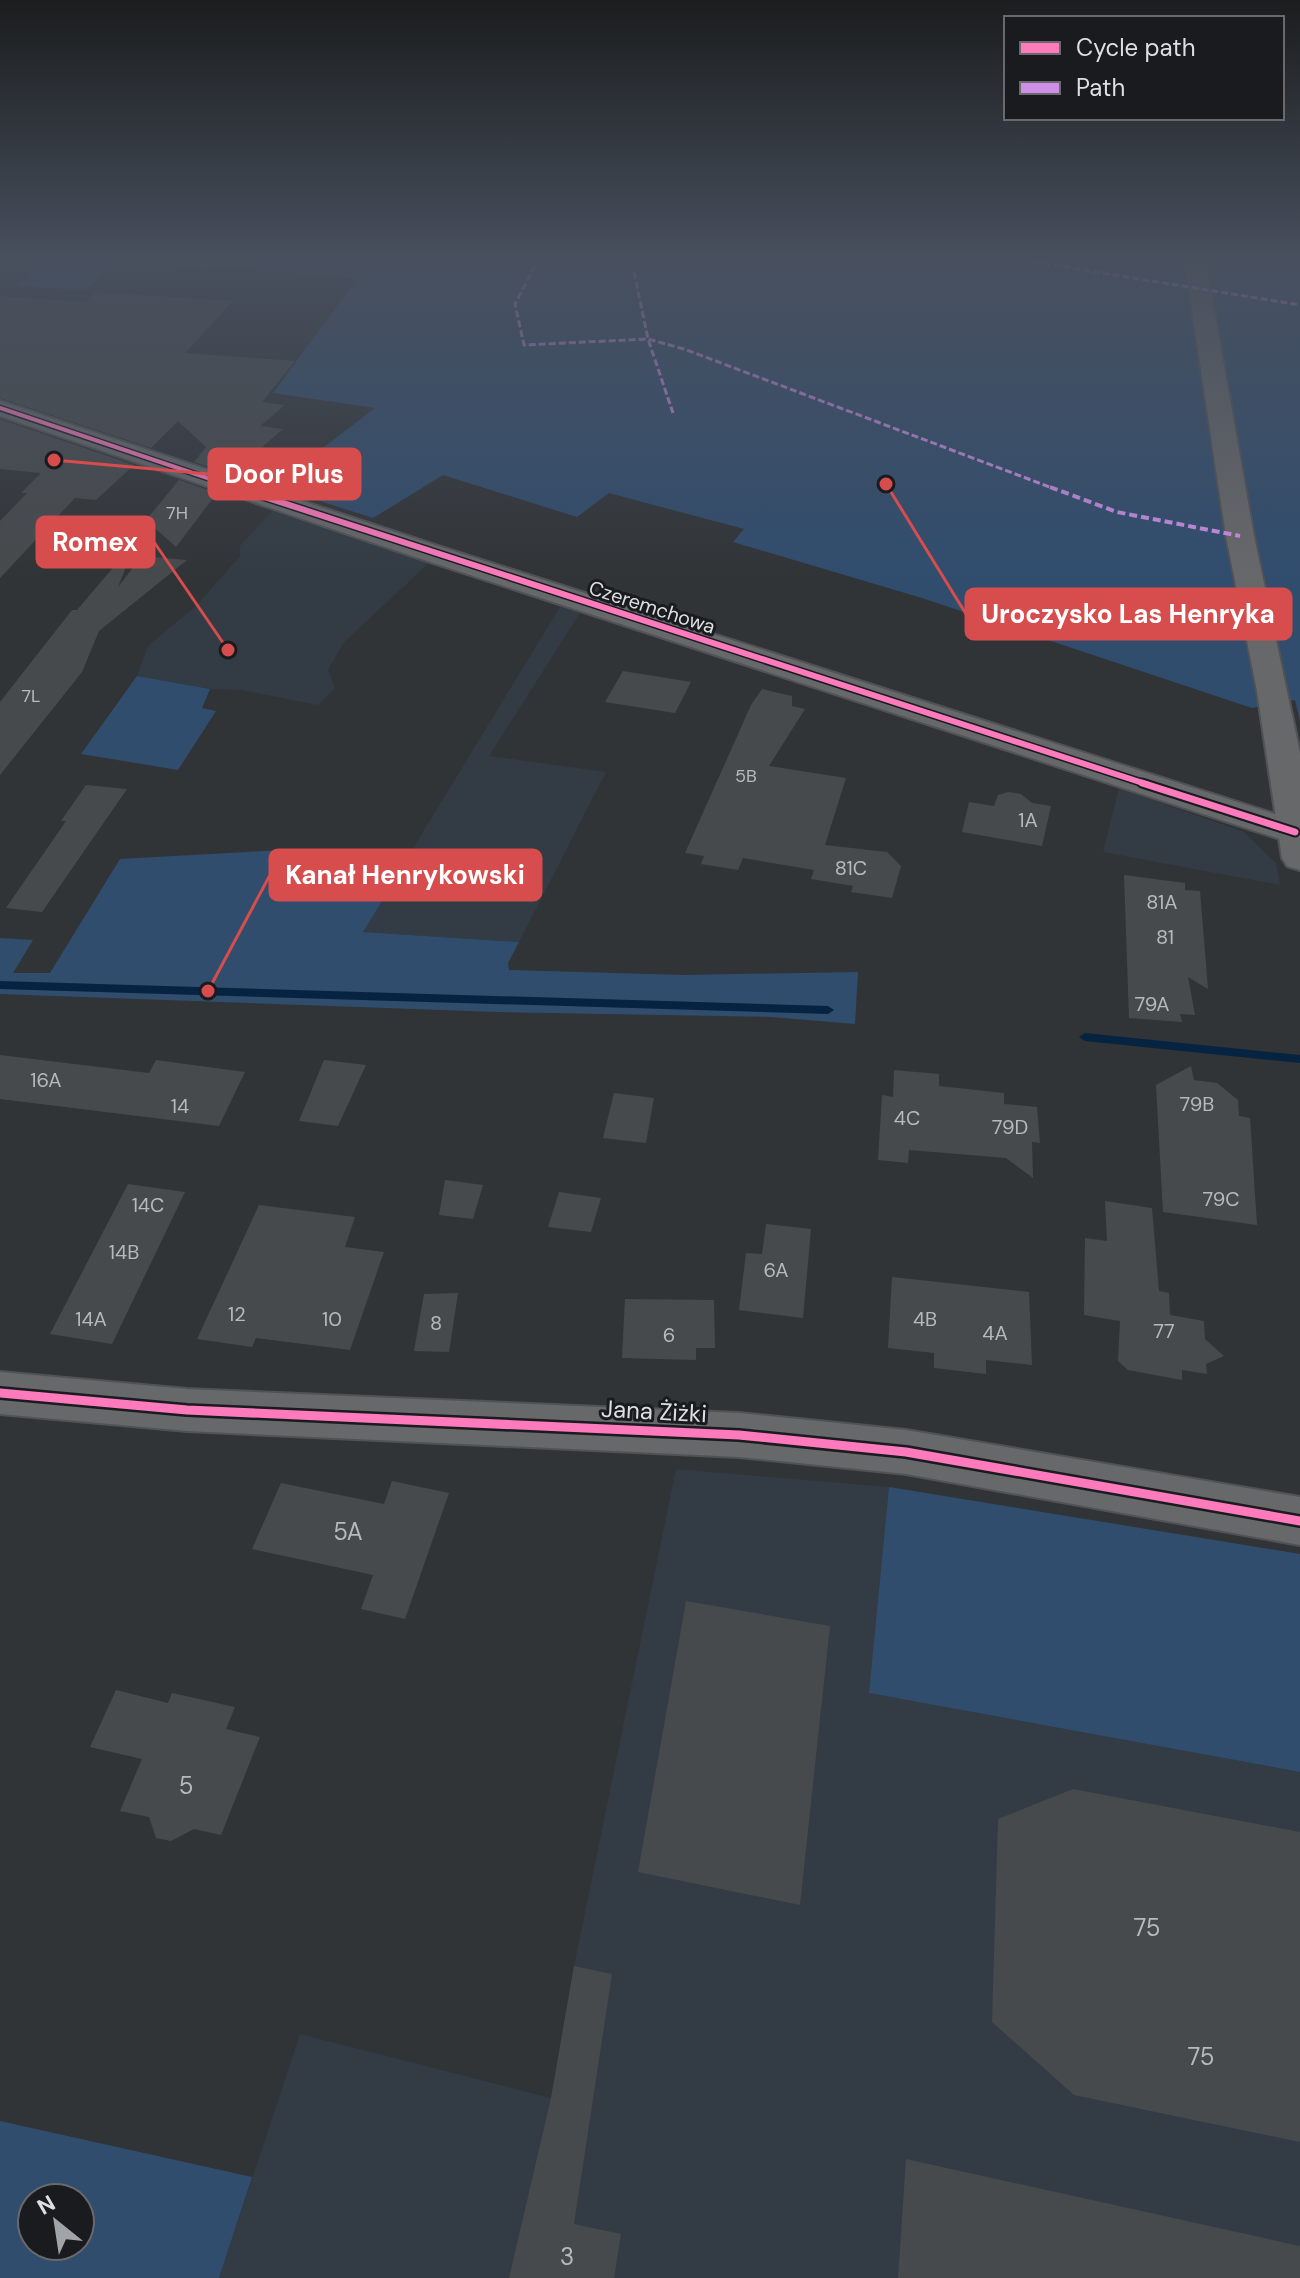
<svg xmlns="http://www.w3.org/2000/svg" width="1300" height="2278" viewBox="0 0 1300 2278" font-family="'DM Sans',sans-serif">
<rect width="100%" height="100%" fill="#313437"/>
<g fill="#333b44">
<path d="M272,511L429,563L344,642L328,670L335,688L318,705L241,690L210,689L137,676L148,646L197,605L240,556V546Z"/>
<path d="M560,607L580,613L489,756L606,772L519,942L362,932Z"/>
<path d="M1119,788L1244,832L1276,863L1280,885L1103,852Z"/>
<path d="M676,1469L889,1487L870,1693L1300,1772V2278H219L300,2034L551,2098L574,1966Z"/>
</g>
<g fill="#314d6e" fill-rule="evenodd">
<path d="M49,257H123L85,290L14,286Z"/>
<path d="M232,257H1300V721L1295,700L1252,708L922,598L733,542L744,529L609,493L577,517L443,475L373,518L273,486L375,408L273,393L357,279L223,267Z"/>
<path d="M137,676L210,689L202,708L216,711L178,770L81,754Z"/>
<path d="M299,849L410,855L363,932L519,942L508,963L509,970L684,975L858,972L855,1024L771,1017L498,1012L0,994V938L33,940L13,973H50L120,859Z"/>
<path d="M889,1487L1300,1554V1772L869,1693Z"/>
<path d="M0,2121L252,2177L219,2278H0ZM32,2198H80V2246H32Z"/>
</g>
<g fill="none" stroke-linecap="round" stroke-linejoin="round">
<g fill="#072342" fill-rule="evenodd">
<path d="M0,981L828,1006L834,1010L828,1014L0,989Z"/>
<path d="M1085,1033L1300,1055V1063L1085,1041L1079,1037Z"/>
</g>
</g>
<g fill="#474a4c">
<path d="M96,292L233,301L185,353L295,361L262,402L285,405L260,426L283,429L231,474L194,462L206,447L178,421L151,448L0,398V296L85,302Z"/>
<path d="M0,419L134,465L96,500L75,498L0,578V521L27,493H21L41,473L0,469Z"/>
<path d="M179,480L217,493L176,547L146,520Z"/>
<path d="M123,556L129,559L118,587L142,556L187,560L99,631L82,672L0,775V702L72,610H77Z"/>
<path d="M623,671L691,682L675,713L605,702Z"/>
<path d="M762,689L792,696V706L805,709L769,766L846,778L825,845L887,852L901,866L892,898L851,892L853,886L811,879L814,870L743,858L738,870L701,864L704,856L685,853L751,705Z"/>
<path d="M86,785L127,789L42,912L6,908L66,821H61Z"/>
<path d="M1008,792L1021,794L1032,803L1051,806L1042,846L962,832L969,802L994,806L998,795Z"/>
<path d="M1124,875L1185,883V890L1200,891L1208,989L1188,977L1195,1015L1180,1014L1182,1022L1129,1018Z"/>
<path d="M0,1055L149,1073L156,1060L245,1072L219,1126L0,1099Z"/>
<path d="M324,1060L366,1065L338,1126L299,1121Z"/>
<path d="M1191,1066L1194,1080L1217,1083L1238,1100L1239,1116L1250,1118L1257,1225L1163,1212L1156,1085Z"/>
<path d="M894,1070L939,1074V1086L1004,1093V1104L1037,1107L1040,1143L1032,1142L1033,1178L1006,1158L909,1150L908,1163L878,1160L882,1095L893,1097Z"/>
<path d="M614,1093L654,1098L646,1143L603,1138Z"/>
<path d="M445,1180L483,1185L473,1219L439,1215Z"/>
<path d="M128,1184L185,1192L112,1344L50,1334Z"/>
<path d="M559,1192L601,1198L591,1232L548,1227Z"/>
<path d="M1105,1201L1152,1208L1159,1291L1169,1293L1170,1315L1204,1321L1205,1339L1224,1356L1206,1364L1207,1374L1182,1370V1380L1128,1370L1118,1361L1120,1321L1084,1315L1085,1238L1107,1241Z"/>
<path d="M259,1205L355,1217L345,1247L384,1252L350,1350L256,1338L252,1347L197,1339Z"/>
<path d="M766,1224L811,1229L803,1318L739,1310L746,1253L762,1254Z"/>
<path d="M892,1277L1029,1292L1032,1365L986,1360V1374L934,1368V1353L888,1348Z"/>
<path d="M458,1293L449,1352L414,1351L424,1294Z"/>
<path d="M625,1299L714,1300L715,1348H696V1360L622,1358Z"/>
<path d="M392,1481L449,1493L405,1619L361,1609L373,1575L252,1549L281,1483L384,1504Z"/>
<path d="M686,1601L830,1626L800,1905L638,1872Z"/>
<path d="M116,1690L168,1703L172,1693L235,1707L226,1729L260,1737L221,1835L194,1829L171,1841L156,1838L149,1817L120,1811L142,1759L90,1747Z"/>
<path d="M1073,1789L1300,1832V2142L1074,2095L992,2022L998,1819Z"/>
<path d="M574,1966L612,1974L574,2224L621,2234L614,2278H509L551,2098Z"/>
<path d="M906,2159L1300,2246V2278H898Z"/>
</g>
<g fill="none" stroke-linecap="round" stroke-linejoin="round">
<g stroke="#505256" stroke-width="4">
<g id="street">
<path d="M162,257H224L226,261C216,272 173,267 162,257Z"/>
<path d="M0,401L435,545L1300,822V841L1283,840L415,557L0,416Z"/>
<path d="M0,1372L187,1389L739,1413L906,1430L1300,1497V1545L906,1474L739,1457L187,1431L0,1414Z"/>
</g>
</g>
<g stroke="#505256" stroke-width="4">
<path id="secondary" d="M1184,257H1205L1254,536L1300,753V870L1287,866L1282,858L1257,691L1226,536Z"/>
</g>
<use href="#street" fill="#67686a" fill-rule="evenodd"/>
<use href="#secondary" fill="#67686a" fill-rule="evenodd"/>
<g stroke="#ce8fe9" stroke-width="3" stroke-dasharray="7 3" stroke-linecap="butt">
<path d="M532,257L536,264L515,304L524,345L648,339L684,349L1055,489"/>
<path d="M1004,257L1300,305"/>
<path d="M634,272L648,339L673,413"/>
</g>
<path stroke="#ce8fe9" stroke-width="4" stroke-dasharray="8 4" stroke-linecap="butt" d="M1050,487L1117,512L1240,536"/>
<g stroke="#191b1e" stroke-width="7">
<path id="cycleway-far3" d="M0,408L240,489"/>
</g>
<g stroke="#191b1e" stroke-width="9">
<path id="cycleway-far2" d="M234,487L1149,785"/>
</g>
<g stroke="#191b1e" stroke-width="11">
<path id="cycleway-far1" d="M1142,783L1295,832"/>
</g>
<g stroke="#191b1e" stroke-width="14">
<path id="cycleway" d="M0,1393L187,1410L739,1435L906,1452L1300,1521"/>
</g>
<use href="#cycleway-far3" stroke="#fd7abc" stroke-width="4"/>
<use href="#cycleway-far2" stroke="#fd7abc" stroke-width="6"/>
<use href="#cycleway-far1" stroke="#fd7abc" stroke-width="7"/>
<use href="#cycleway" stroke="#fd7abc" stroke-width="9"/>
</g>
<linearGradient id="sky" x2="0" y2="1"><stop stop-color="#1b1d1e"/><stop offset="0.45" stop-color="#48505e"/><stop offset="1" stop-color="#48505e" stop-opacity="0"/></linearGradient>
<rect width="1300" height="576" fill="url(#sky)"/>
<g text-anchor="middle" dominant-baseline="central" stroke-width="6" stroke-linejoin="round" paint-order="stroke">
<g font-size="18" fill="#b7babd">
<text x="177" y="513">7H</text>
<text x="31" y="696">7L</text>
<text x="746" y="776">5B</text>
</g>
<g font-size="20" fill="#dcdfe3" stroke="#191b1e">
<text transform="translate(652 607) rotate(18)">Czeremchowa</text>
</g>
<g font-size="20" fill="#b7babd">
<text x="1028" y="820">1A</text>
<text x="851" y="868">81C</text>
<text x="1162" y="902">81A</text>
<text x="1165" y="937">81</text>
<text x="1152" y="1004">79A</text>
<text x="46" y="1080">16A</text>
<text x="1197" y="1104">79B</text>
<text x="180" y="1106">14</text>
<text x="907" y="1118">4C</text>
<text x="1010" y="1127">79D</text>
<text x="1221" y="1199">79C</text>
<text x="148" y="1205">14C</text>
<text x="124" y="1252">14B</text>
<text x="776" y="1270">6A</text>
<text x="237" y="1314">12</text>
<text x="91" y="1319">14A</text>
<text x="332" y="1319">10</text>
<text x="925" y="1319">4B</text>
<text x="436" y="1323">8</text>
<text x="1164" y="1331">77</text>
<text x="995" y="1333">4A</text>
<text x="669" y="1335">6</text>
</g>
<g font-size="24" fill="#dcdfe3" stroke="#191b1e">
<text transform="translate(654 1411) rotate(3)">Jana Żiżki</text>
</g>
<g font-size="24" fill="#b7babd">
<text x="348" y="1531">5A</text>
<text x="186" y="1785">5</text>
<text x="1147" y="1927">75</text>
<text x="1201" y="2056">75</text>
<text x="567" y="2256">3</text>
</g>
</g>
<path fill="none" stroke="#d74d4d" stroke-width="3" d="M54 460L209 474M228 650L154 542M886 484L966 614M208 991L270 875"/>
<g fill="#d74d4d" stroke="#191b1e" stroke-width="3">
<circle cx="54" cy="460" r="8"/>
<circle cx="228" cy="650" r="8"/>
<circle cx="886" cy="484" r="8"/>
<circle cx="208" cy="991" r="8"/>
</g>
<g fill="#d74d4d" stroke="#d74d4d" stroke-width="3">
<rect x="209" y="449" width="151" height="50" rx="8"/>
<rect x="37" y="517" width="117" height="50" rx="8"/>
<rect x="966" y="589" width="325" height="50" rx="8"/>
<rect x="270" y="850" width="271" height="50" rx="8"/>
</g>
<g font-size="26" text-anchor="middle" font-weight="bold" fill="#fff">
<text x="284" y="483">Door Plus</text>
<text x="95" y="551">Romex</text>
<text x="1128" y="623">Uroczysko Las Henryka</text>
<text x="405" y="884">Kanał Henrykowski</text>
</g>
<rect x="1004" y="16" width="280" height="104" fill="#191b1e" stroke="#67696d" stroke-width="2"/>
<rect x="1020" y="42" width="40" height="12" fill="#fd7abc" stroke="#67696d" stroke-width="2"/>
<text x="1076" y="56" font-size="24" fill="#dcdfe3">Cycle path</text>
<rect x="1020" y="82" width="40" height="12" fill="#ce8fe9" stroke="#67696d" stroke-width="2"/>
<text x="1076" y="96" font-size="24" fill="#dcdfe3">Path</text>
<g transform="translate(56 2222) rotate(330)"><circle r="38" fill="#191b1e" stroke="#67696d" stroke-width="2"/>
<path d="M0-6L14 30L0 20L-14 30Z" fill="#a0a3a7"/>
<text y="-12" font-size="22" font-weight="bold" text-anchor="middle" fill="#dcdfe3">N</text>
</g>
</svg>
